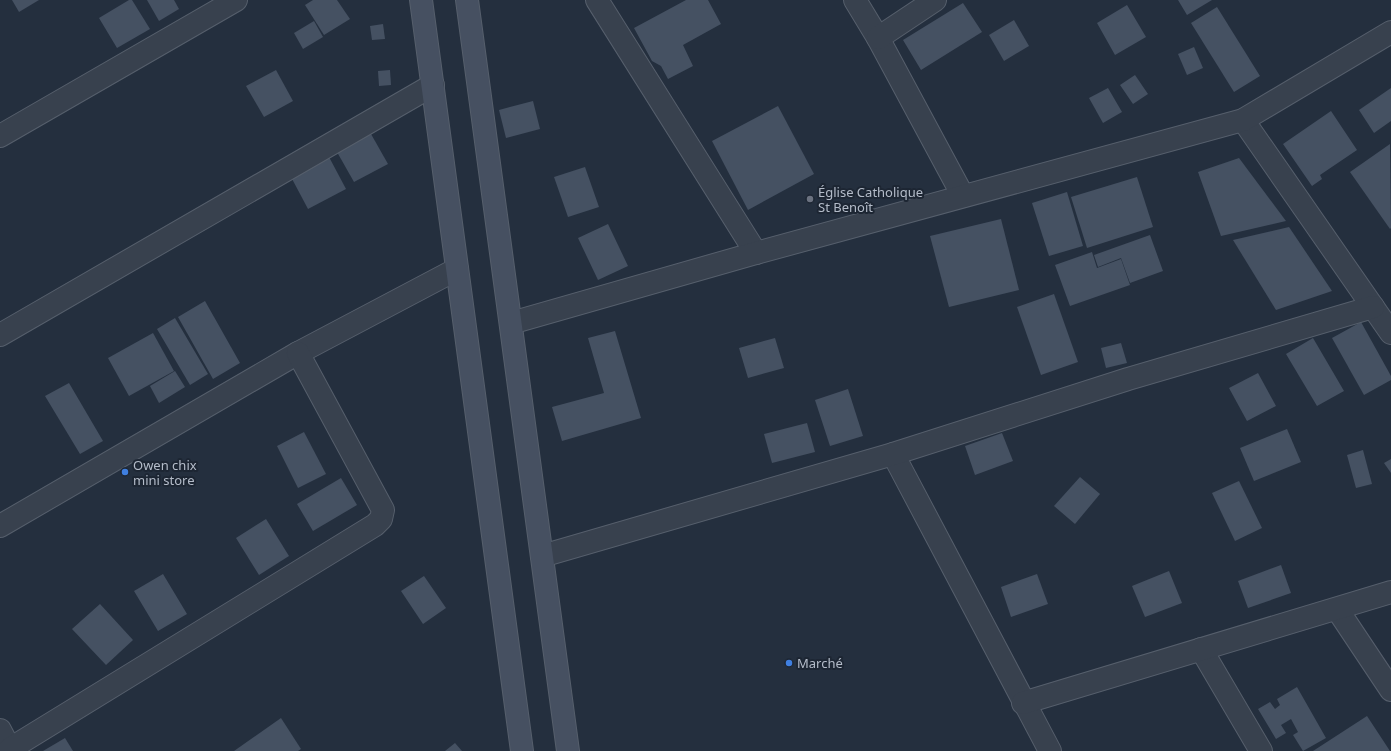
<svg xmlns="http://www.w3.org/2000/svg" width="1391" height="751" viewBox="0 0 1391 751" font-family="'Noto Sans',sans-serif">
<rect width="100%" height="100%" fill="#242f3e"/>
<g fill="#455162">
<path d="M12,0H39L19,12Z"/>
<path d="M129,0H132L150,29L117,48L99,18Z"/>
<path d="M147,0H174L179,9L159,21Z"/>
<path d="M313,0H337L350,19L324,35L305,5Z"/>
<path d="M686,0H708L721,24L683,45L693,66L668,79L661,66L652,61L634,28Z"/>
<path d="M1178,0H1212L1187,15Z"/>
<path d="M963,3L982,32L921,70L903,40Z"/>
<path d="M1127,5L1146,37L1115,55L1097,23Z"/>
<path d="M1217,7L1260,76L1234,92L1191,23Z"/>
<path d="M1014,20L1029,46L1004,61L989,35Z"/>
<path d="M314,21L323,37L303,49L294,33Z"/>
<path d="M383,24L385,39L372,40L370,26Z"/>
<path d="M1194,47L1203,68L1187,75L1178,54Z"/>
<path d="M276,70L293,101L264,117L246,86Z"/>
<path d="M390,70L391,85L379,86L378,71Z"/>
<path d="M1135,75L1148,94L1133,104L1120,85Z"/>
<path d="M1108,88L1122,112L1103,123L1089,98Z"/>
<path d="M1391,88V121L1374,133L1359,110Z"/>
<path d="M533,101L540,129L506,138L499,110Z"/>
<path d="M778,106L814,174L748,210L712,141Z"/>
<path d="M1331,111L1357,150L1320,175L1322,179L1312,186L1283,144Z"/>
<path d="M371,134L388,164L354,182L337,152Z"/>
<path d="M1390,144L1391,228L1390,229L1350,172Z"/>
<path d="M329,157L346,189L308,209L291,177Z"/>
<path d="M1239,158L1286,221L1221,236L1198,172Z"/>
<path d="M585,167L599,207L568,217L554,177Z"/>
<path d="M1137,177L1153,227L1087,248L1071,197Z"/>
<path d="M1067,192L1083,246L1049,256L1032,203Z"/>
<path d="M1001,219L1019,290L949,307L930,236Z"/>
<path d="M608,224L628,266L598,280L578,238Z"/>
<path d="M1289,227L1332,291L1276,310L1233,240Z"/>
<path d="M1150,235L1163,271L1130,283L1121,258L1098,267L1094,255Z"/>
<path d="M1092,252L1097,268L1121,259L1130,285L1070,306L1055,265Z"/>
<path d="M1054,294L1078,362L1041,375L1017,307Z"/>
<path d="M205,301L240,363L213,379L178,317Z"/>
<path d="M175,318L208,374L190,385L157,329Z"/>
<path d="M1361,322L1391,376V380L1364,395L1332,338Z"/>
<path d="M615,331L641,418L562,441L552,407L604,393L588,338Z"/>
<path d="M153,333L174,371L129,396L108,358Z"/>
<path d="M775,338L784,368L748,378L739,348Z"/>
<path d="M1313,338L1344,391L1317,406L1286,354Z"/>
<path d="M1121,343L1127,363L1106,368L1101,348Z"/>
<path d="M175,371L185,387L159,403L150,386Z"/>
<path d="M1258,373L1276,406L1247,421L1229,388Z"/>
<path d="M69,383L103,441L80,454L45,396Z"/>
<path d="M848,389L863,436L830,446L815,400Z"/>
<path d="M807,423L815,452L772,463L764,434Z"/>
<path d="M1287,429L1301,462L1254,481L1240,448Z"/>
<path d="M304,432L326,474L298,488L277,446Z"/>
<path d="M1002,433L1013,461L975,475L965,446Z"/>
<path d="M1363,450L1372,484L1356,488L1347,455Z"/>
<path d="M1391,459V473L1384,463Z"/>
<path d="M1080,477L1100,494L1075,524L1054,506Z"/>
<path d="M341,478L357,505L313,531L297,504Z"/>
<path d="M1239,481L1262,528L1235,541L1212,493Z"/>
<path d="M266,519L289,556L259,575L236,538Z"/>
<path d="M1281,565L1291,593L1248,608L1238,581Z"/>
<path d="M1169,571L1182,603L1145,617L1132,586Z"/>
<path d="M163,574L187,614L158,631L134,591Z"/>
<path d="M1037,574L1048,604L1011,617L1001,587Z"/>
<path d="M424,576L446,608L423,624L401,591Z"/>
<path d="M100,604L133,640L106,665L72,629Z"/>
<path d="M1297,687L1326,738L1303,751L1293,735L1298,732L1291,719L1281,725L1286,733L1276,739L1258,709L1270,702L1275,709L1280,705L1277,699Z"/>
<path d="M1367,716L1390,751H1313Z"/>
<path d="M281,718L301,749L298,751H234Z"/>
<path d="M65,738L73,751H43Z"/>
<path d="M455,743L462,751H445Z"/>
</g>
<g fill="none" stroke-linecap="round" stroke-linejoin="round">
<g stroke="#565f6c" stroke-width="24">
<g id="minor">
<path d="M597,0L756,253"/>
<path d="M855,0L878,38L963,196"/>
<path d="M878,38L935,0"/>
<path d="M1243,120L1391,333"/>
<path d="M0,136L236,0"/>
<path d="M511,323L756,253L1243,120L1391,32"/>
<path d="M0,335L433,85"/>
<path d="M893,454L1050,751"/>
<path d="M0,526L298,353L457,269"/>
<path d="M542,556L893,454L1128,379L1373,307"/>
<path d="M1337,609L1391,690"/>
<path d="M1201,649L1261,751"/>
<path d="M1023,703L1391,592"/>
<path d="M0,730L11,751"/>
<path d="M10,749L375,525L381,519L383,510L298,353"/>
</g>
</g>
<g stroke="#565f6c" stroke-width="24">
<g id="secondary">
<path d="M421,0L522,751"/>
<path d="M467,0L568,751"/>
</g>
</g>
<use href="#minor" stroke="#38414e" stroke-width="22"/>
<use href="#secondary" stroke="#465061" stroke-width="22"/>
</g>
<circle fill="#6b7280" stroke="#1d2633" stroke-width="1.5" cx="810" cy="199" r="4"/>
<g fill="#3f7fe0" stroke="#1d2633" stroke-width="1.5">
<circle cx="125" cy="472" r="4"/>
<circle cx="789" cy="663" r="4"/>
</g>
<g text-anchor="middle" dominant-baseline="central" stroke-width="4" stroke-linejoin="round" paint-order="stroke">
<g font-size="13" fill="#b4bcc9" stroke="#1d2633" text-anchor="start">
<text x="818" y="192">Église Catholique<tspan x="818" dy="15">St Benoît</tspan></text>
<text x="133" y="465">Owen chix<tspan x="133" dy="15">mini store</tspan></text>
<text x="797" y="663">Marché</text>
</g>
</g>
</svg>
